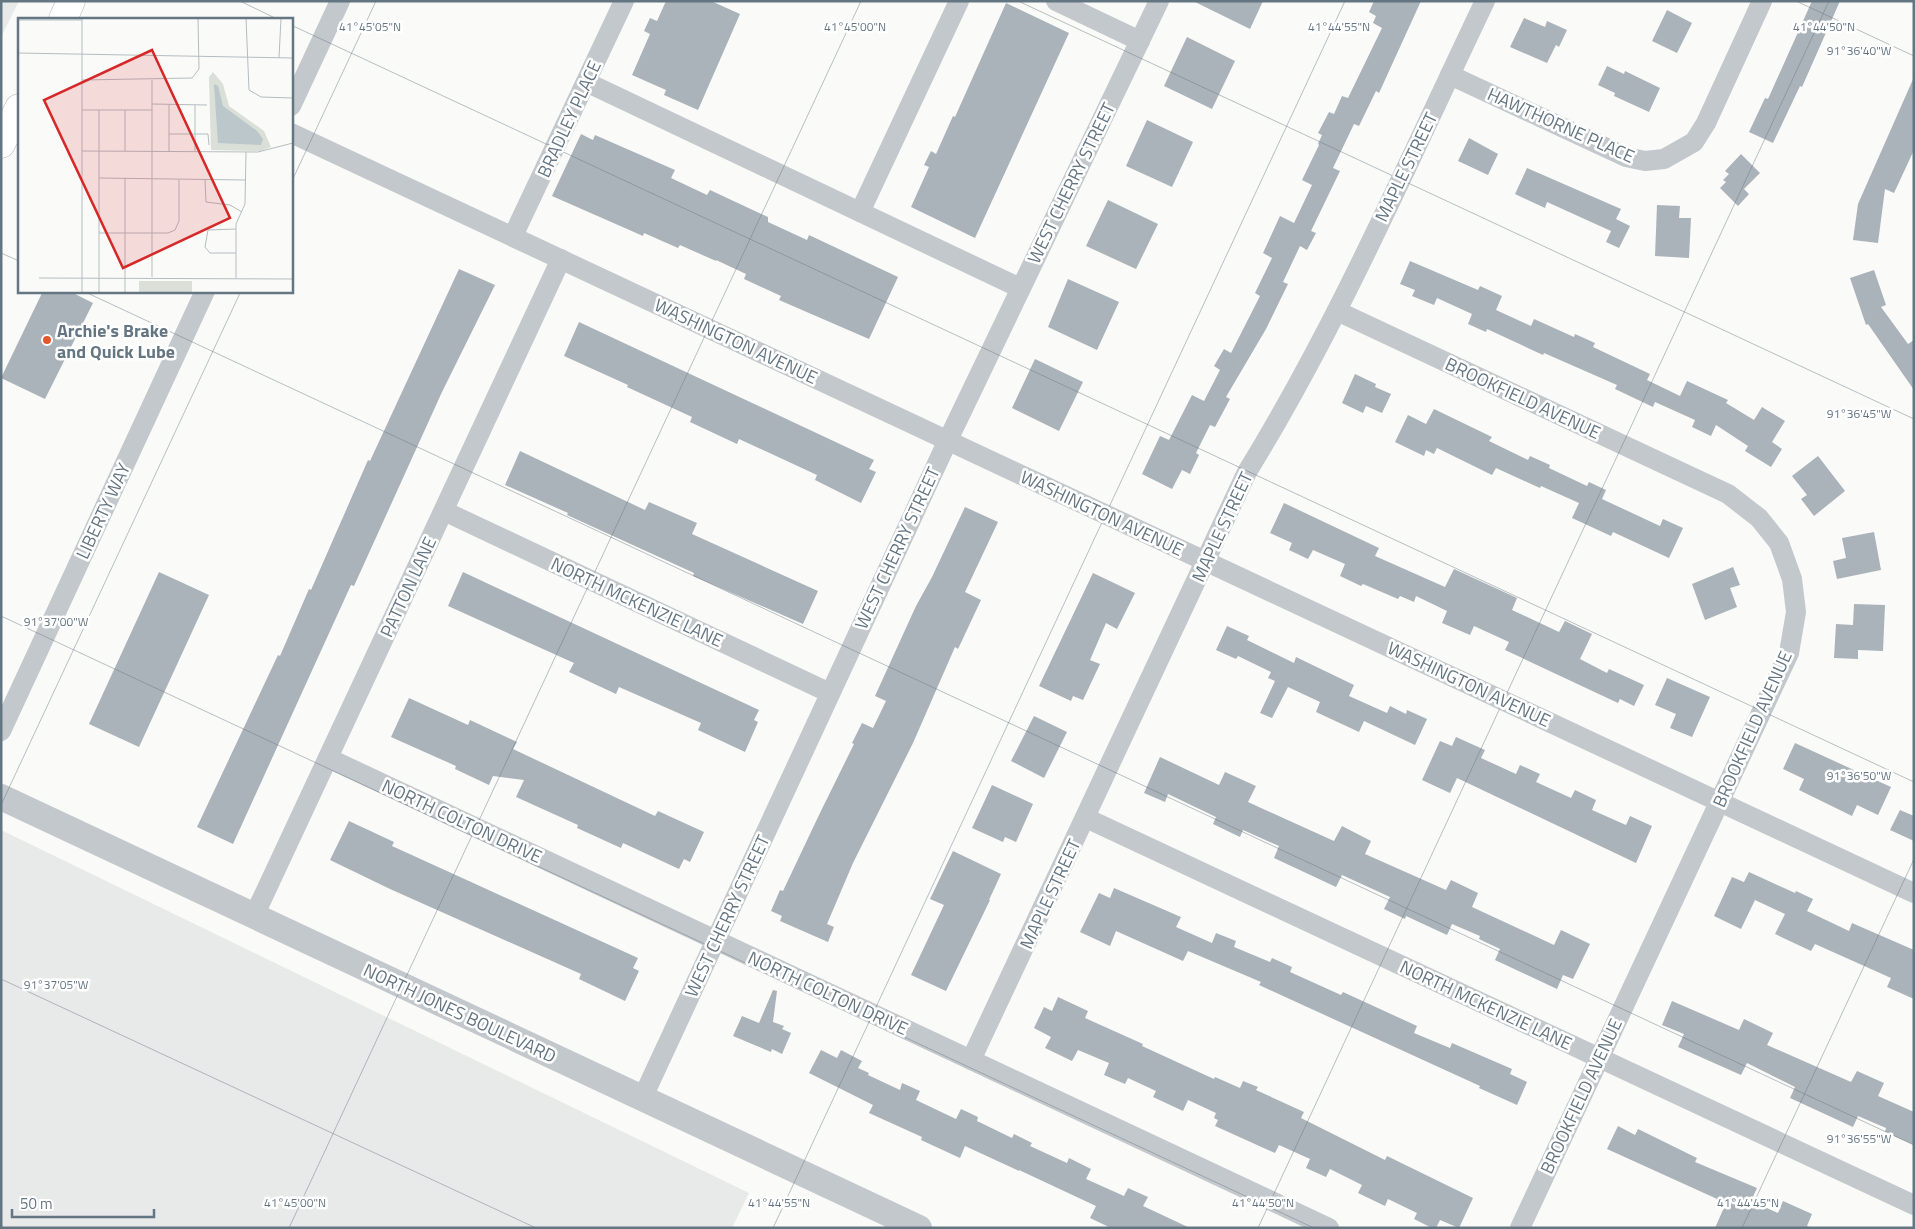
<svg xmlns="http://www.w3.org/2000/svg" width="1915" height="1229" viewBox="0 0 1915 1229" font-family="'Titillium Web',sans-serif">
<rect width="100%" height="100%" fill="#fafaf8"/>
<g fill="#e8e9e9">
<path d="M1,1H19L1,37Z"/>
<path d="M1,830L749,1193L732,1228H1Z"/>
</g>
<g fill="#aab3b9">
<path d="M666,1H711L740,14L698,110L664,95L666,90L632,75L650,34L644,31L650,18L657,21Z"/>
<path d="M1193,1H1263L1250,29Z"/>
<path d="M1374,1H1421L1379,93L1376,91L1359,126L1354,124L1333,168L1340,171L1311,231L1316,233L1307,250L1300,246L1283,282L1288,284L1266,329L1226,397L1230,399L1215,427L1210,425L1196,453L1199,455L1190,474L1182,470L1172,489L1142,474L1160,436L1169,440L1192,395L1204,401L1220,370L1214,366L1224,349L1231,353L1260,296L1255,293L1272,258L1263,253L1280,216L1294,223L1312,185L1302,180L1319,145L1318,144L1322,135L1318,133L1329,112L1334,114L1342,96L1348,98L1382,28L1373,23L1376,16L1369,12Z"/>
<path d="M1812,1H1840L1802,87L1800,86L1773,143L1749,132L1765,98L1768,99Z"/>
<path d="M1006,3L1069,33L975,238L911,207L929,167L924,165L931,151L936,154L953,116L955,117Z"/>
<path d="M1667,10L1692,23L1677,53L1652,41Z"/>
<path d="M1524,18L1545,27L1547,21L1567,30L1559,47L1556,45L1547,63L1510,47Z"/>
<path d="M1187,37L1235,61L1212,109L1164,86Z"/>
<path d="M1607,66L1624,74L1625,71L1660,88L1649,112L1614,96L1615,93L1598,85Z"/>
<path d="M1914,77V150L1894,193L1885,189L1878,243L1853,240L1858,204Z"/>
<path d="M1147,120L1193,142L1172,187L1126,166Z"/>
<path d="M581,134L593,140L595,135L675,170L671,178L707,195L710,190L768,217V222L807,240L809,235L898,277L869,339L779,300L781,296L744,279L746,274L716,260V261L680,245L678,248L644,233L643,236L552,196Z"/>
<path d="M1469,138L1498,154L1488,175L1458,161Z"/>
<path d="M1741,154L1760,173L1744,189L1749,194L1738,206L1720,188L1726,182L1723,180L1729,174L1725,171Z"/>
<path d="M1527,168L1621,209L1616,219L1630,226L1619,248L1606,242L1611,231L1547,202L1545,208L1515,194Z"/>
<path d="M1108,200L1158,224L1136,269L1086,246Z"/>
<path d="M1657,205L1680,206L1679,218H1691L1689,258L1655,256Z"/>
<path d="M1410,261L1478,290L1480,286L1502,296L1496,310L1531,326L1534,319L1574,337L1575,334L1595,343L1593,347L1650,374L1647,380L1680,396L1687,381L1728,400L1726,403L1754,420L1762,407L1785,421L1772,442L1782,449L1771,467L1745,451L1748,446L1716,425L1711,436L1692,427L1695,420L1655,402L1653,407L1615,389L1617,385L1544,353L1543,355L1487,329L1486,332L1468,324L1472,314L1437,298L1434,305L1412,296L1415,290L1400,284Z"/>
<path d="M459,269L495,285L442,392L354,586L351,585L233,844L197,827L278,655L280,656L309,589L311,590L368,460L370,461Z"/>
<path d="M1874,270L1886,305L1881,307L1908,344L1914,340V390L1868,324L1866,325L1850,278Z"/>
<path d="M1068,279L1119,302L1097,350L1048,327Z"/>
<path d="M43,291H69L93,303L45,399L1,378Z"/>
<path d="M579,322L874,460L869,469L876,472L861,503L815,480L817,475L739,439L737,444L690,422L692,417L627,387L628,385L564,356Z"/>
<path d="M1035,359L1083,382L1059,431L1012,408Z"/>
<path d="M1355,374L1376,384L1375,387L1391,394L1382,413L1366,406L1363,413L1342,403Z"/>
<path d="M1434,409L1492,437L1489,441L1528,460L1530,456L1550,465L1549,468L1587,486L1589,482L1606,490L1602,499L1660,526L1663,519L1683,528L1669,558L1613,532L1611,536L1572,518L1579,503L1541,486L1540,488L1496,468L1492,475L1437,448L1434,454L1426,450L1424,456L1395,442L1408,415L1426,424Z"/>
<path d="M520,451L645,510L649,502L697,523L692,534L818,591L803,624L693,576L694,573L567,515L568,513L505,485Z"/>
<path d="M1818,456L1845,491L1814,516L1801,499L1807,495L1792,476Z"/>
<path d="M1284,503L1379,548L1375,556L1445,587L1454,569L1517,598L1512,610L1559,632L1565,621L1592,634L1580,659L1607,673L1609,669L1644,685L1634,706L1620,699L1618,703L1505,650L1509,642L1474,626L1470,635L1442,623L1447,611L1416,596L1414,602L1400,596L1398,599L1363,584L1361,586L1340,576L1345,564L1313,550L1308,559L1289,550L1292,543L1270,533Z"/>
<path d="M965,507L998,522L965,592L981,600L958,649L955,647L913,743L853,863L827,924L834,927L828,942L780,921L782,916L771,911L780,890L783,891L819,815L854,744L852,743L862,723L873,728L886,701L875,696L916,606L932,577Z"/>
<path d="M1874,532L1881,570L1837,579L1833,561L1846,558L1842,538Z"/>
<path d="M1733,567L1740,585L1730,588L1737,607L1705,620L1692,584Z"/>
<path d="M159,572L209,595L139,747L89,724Z"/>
<path d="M463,572L759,710L754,720L758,722L745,752L698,730L701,723L619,687L616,694L569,672L574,663L448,606Z"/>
<path d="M1093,573L1135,593L1117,629L1106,623L1090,660L1100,664L1083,700L1073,696L1071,701L1039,686Z"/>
<path d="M1854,604L1885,605L1883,651L1858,650V659L1834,658L1836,624L1853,625Z"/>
<path d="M1227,626L1249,636L1247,640L1294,663L1296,657L1354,685L1349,696L1387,713L1390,706L1406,714L1407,710L1427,719L1415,745L1364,721L1359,732L1316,712L1320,702L1288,687L1272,718L1260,713L1275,681L1268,678L1271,672L1238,656L1236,659L1216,650Z"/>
<path d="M1667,678L1710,697L1692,737L1670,728L1676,714L1655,705Z"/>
<path d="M409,698L468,725L470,720L517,742L513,749L655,816L658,811L704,832L690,862L684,859L679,869L623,843L621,848L577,828L578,825L516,797L524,780L493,776L489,785L455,769L456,766L391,737Z"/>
<path d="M1034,716L1067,732L1044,778L1011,761Z"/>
<path d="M1456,737L1485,750L1481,758L1516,774L1520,765L1540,774L1536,782L1571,798L1575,790L1596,800L1592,810L1626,825L1630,816L1652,826L1636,863L1457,778L1450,793L1422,780L1440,741L1452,746Z"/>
<path d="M1795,743L1891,787L1878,815L1857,805L1852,816L1799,790L1804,779L1783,769Z"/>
<path d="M1160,757L1219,785L1225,772L1256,786L1248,802L1334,841L1342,826L1371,841L1365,854L1446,890L1451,880L1478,893L1472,907L1554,945L1561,930L1590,944L1573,979L1563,975L1557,989L1495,960L1500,949L1479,939L1480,936L1452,924L1447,935L1406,916L1405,919L1384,909L1390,897L1342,875L1336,887L1274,858L1279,846L1243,830L1240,837L1213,824L1216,817L1168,794L1165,802L1144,793Z"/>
<path d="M992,785L1033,804L1016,842L1005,837L1003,842L972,828Z"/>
<path d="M1900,810L1914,816V841L1890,830Z"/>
<path d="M349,821L394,842L392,846L638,958L633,968L639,971L625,1001L579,979L581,974L390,889L330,860Z"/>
<path d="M953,851L1001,874L989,900H990L946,991L911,975L944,905L930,899Z"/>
<path d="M1749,872L1795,893L1796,891L1813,899L1807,911L1849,931L1852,923L1914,950V999L1887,987L1891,978L1815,944L1811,951L1775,934L1785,914L1755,900L1741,929L1714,916L1732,877L1744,882Z"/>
<path d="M1114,888L1181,917L1176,927L1212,943L1216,933L1236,941L1234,947L1270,962L1272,958L1292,967L1290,972L1341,995L1343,992L1417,1026L1414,1033L1450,1048L1452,1043L1512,1069L1510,1074L1527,1082L1517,1105L1479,1088L1480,1086L1259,985L1261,982L1188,951L1183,961L1116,931L1110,946L1080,932L1099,893L1110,898Z"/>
<path d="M773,990L777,991L773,1022L784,1026L782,1029L791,1033L782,1054L772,1049L771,1052L733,1036L742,1016L759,1023Z"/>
<path d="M1058,997L1088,1011L1085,1018L1143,1044L1142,1046L1214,1079L1215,1077L1240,1088L1243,1081L1258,1087L1256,1090L1304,1112L1301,1118L1385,1160L1387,1156L1473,1198L1459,1228L1440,1220L1436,1228H1432L1414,1219L1417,1213L1388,1199L1385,1206L1358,1193L1362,1185L1330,1169L1326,1177L1306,1168L1310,1159L1279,1145L1275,1153L1215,1126L1218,1120L1214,1118L1216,1113L1188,1100L1183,1111L1153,1097L1156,1091L1128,1078L1125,1084L1104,1075L1109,1063L1078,1050L1072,1061L1045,1048L1051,1037L1034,1028L1044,1007L1052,1011Z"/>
<path d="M1672,1001L1739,1030L1744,1019L1773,1033L1767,1045L1851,1082L1857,1071L1884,1083L1878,1096L1914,1112V1145L1885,1132L1886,1128L1858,1116L1853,1127L1790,1098L1795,1087L1747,1063L1741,1075L1678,1047L1684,1034L1662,1025Z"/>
<path d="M821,1050L837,1058L841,1050L862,1061L858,1068L869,1073L868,1075L900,1090L902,1083L920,1091L916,1100L956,1119L961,1109L978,1117L977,1121L1012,1138L1014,1134L1032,1143L1030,1146L1067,1163L1069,1158L1091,1169L1086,1179L1124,1196L1128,1188L1148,1197L1143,1206L1190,1228H1111L1090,1218L1096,1206L1019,1170V1171L965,1146L960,1158L921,1140L922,1137L869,1113L873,1105L809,1073Z"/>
<path d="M1618,1126L1635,1135L1638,1129L1697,1158L1695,1162L1757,1188L1751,1201L1778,1213L1783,1201L1812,1214L1807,1226L1812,1228H1715L1726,1203L1607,1149Z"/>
</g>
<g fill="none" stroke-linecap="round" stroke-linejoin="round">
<g stroke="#b3babf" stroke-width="29">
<g id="secondary">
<path d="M63,19L71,1"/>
<path d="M1,144L19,108"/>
</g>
</g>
<g stroke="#c3c8cc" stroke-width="20">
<path d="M1056,1L1140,41"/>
<path d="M1450,75L1626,157L1645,161L1664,159L1694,142L1706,123L1762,1"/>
<path d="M586,82L1020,288"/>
<path d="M291,106L340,1"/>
<path d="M291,133L1914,893"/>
<path d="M860,212L959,1"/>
<path d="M513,236L624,1"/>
<path d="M1337,311L1728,494L1759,518L1779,543L1792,579L1796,612L1789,653L1520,1228"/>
<path d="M444,511L830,693"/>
<path d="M1,731L205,291"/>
<path d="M328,758L1329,1228"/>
<path d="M1086,818L1914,1205"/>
<path d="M254,916L561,259"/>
<path d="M971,1060L1247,472C1339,322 1409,160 1485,1"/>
<path d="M642,1099L948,440L1159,1"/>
</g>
<path stroke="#c3c8cc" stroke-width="26" d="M1,797L919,1228"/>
<use href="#secondary" stroke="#fff" stroke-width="28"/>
</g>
<path fill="none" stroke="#657683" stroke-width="1" stroke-opacity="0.45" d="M240,1L277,19M1018,1L1914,419M1796,1L1914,56M291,25L1914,782M291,183L376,1M1,253L19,261M83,291L1914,1145M1,616L1314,1228M1,805L241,291M1,979L536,1228M289,1228L861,1M773,1228L1345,1M1258,1228L1829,1M1742,1228L1914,859"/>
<circle fill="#e4572e" stroke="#fff" stroke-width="2" cx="47" cy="340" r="5"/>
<g text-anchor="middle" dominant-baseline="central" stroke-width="5" stroke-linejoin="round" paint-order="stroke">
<g font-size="18" fill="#657683" stroke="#fff">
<text transform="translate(569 119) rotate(-65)">BRADLEY PLACE</text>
<text transform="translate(1561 125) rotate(24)">HAWTHORNE PLACE</text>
<text transform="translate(1406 167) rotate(-64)">MAPLE STREET</text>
<text transform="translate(1071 183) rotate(-64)">WEST CHERRY STREET</text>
<text transform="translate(736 341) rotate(25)">WASHINGTON AVENUE</text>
<text transform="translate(1523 398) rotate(25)">BROOKFIELD AVENUE</text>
<text transform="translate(103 511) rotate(-65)">LIBERTY WAY</text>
<text transform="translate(1102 513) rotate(25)">WASHINGTON AVENUE</text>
<text transform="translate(1222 527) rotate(-65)">MAPLE STREET</text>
<text transform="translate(897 548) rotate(-65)">WEST CHERRY STREET</text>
<text transform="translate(408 587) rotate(-65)">PATTON LANE</text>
<text transform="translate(637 602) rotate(25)">NORTH MCKENZIE LANE</text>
<text transform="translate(1469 684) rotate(25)">WASHINGTON AVENUE</text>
<text transform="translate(1752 729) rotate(-66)">BROOKFIELD AVENUE</text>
<text transform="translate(462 821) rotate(25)">NORTH COLTON DRIVE</text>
<text transform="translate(1050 894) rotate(-65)">MAPLE STREET</text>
<text transform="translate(727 916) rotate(-65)">WEST CHERRY STREET</text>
<text transform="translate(828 993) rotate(25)">NORTH COLTON DRIVE</text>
<text transform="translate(1486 1005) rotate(25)">NORTH MCKENZIE LANE</text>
<text transform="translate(460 1013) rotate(25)">NORTH JONES BOULEVARD</text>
<text transform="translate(1581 1096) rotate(-65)">BROOKFIELD AVENUE</text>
</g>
<g font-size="18" font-weight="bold" fill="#657683" stroke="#fff" text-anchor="start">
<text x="57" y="330">Archie's Brake<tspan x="57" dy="21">and Quick Lube</tspan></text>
</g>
</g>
<g transform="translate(18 18)">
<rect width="275" height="275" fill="#fafaf8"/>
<path d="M195,54L205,66L211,88L246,113L253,129L243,133L193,132L191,59ZM121,263H174V275H121Z" fill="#dadfd7"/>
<path d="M196,66L200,68L205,88L239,113L245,121L243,127L200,125Z" fill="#bbc7cb"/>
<path fill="none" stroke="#b5bdc2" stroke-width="1" d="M228,0L231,72L243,79L275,80M0,2H64M0,35L275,40M261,40L263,0M64,62L174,60L181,51L180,0M134,86L189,87M64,92H134M151,116H190L191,127M64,133L240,134L275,125M107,133V92M151,133V87M177,133V87M81,160L228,162M187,162L188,184L212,187L224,194M81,215H150L157,212L161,203V162M218,235H192L187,229L190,212L218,211M134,259V62M21,260L275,261M218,260V206L227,186L228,134M64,275V0M81,275V92M107,275V160"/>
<path fill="#d62828" fill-opacity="0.15" stroke="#d62828" stroke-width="2.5" d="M134,32L212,200L105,250L26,82Z"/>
<rect width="275" height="275" fill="none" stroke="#657683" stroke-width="2.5"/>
</g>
<g font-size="12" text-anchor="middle" fill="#657683" stroke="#fff" stroke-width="5" stroke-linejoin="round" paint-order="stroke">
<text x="370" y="31">41°45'05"N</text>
<text x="855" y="31">41°45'00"N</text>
<text x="1339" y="31">41°44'55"N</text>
<text x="1824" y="31">41°44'50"N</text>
<text x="1859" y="55">91°36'40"W</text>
<text x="1859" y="418">91°36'45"W</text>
<text x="56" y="626">91°37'00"W</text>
<text x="1859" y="780">91°36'50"W</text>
<text x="56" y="989">91°37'05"W</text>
<text x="1859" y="1143">91°36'55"W</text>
<text x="295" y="1207">41°45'00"N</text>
<text x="779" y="1207">41°44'55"N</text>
<text x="1263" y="1207">41°44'50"N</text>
<text x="1748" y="1207">41°44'45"N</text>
</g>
<rect width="1915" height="1229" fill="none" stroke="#657683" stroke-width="5"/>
<path d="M12 1209v8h142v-8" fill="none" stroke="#657683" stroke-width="2.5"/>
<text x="20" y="1209" font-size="15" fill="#657683" stroke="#ffffff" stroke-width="4" paint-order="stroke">50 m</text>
</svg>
